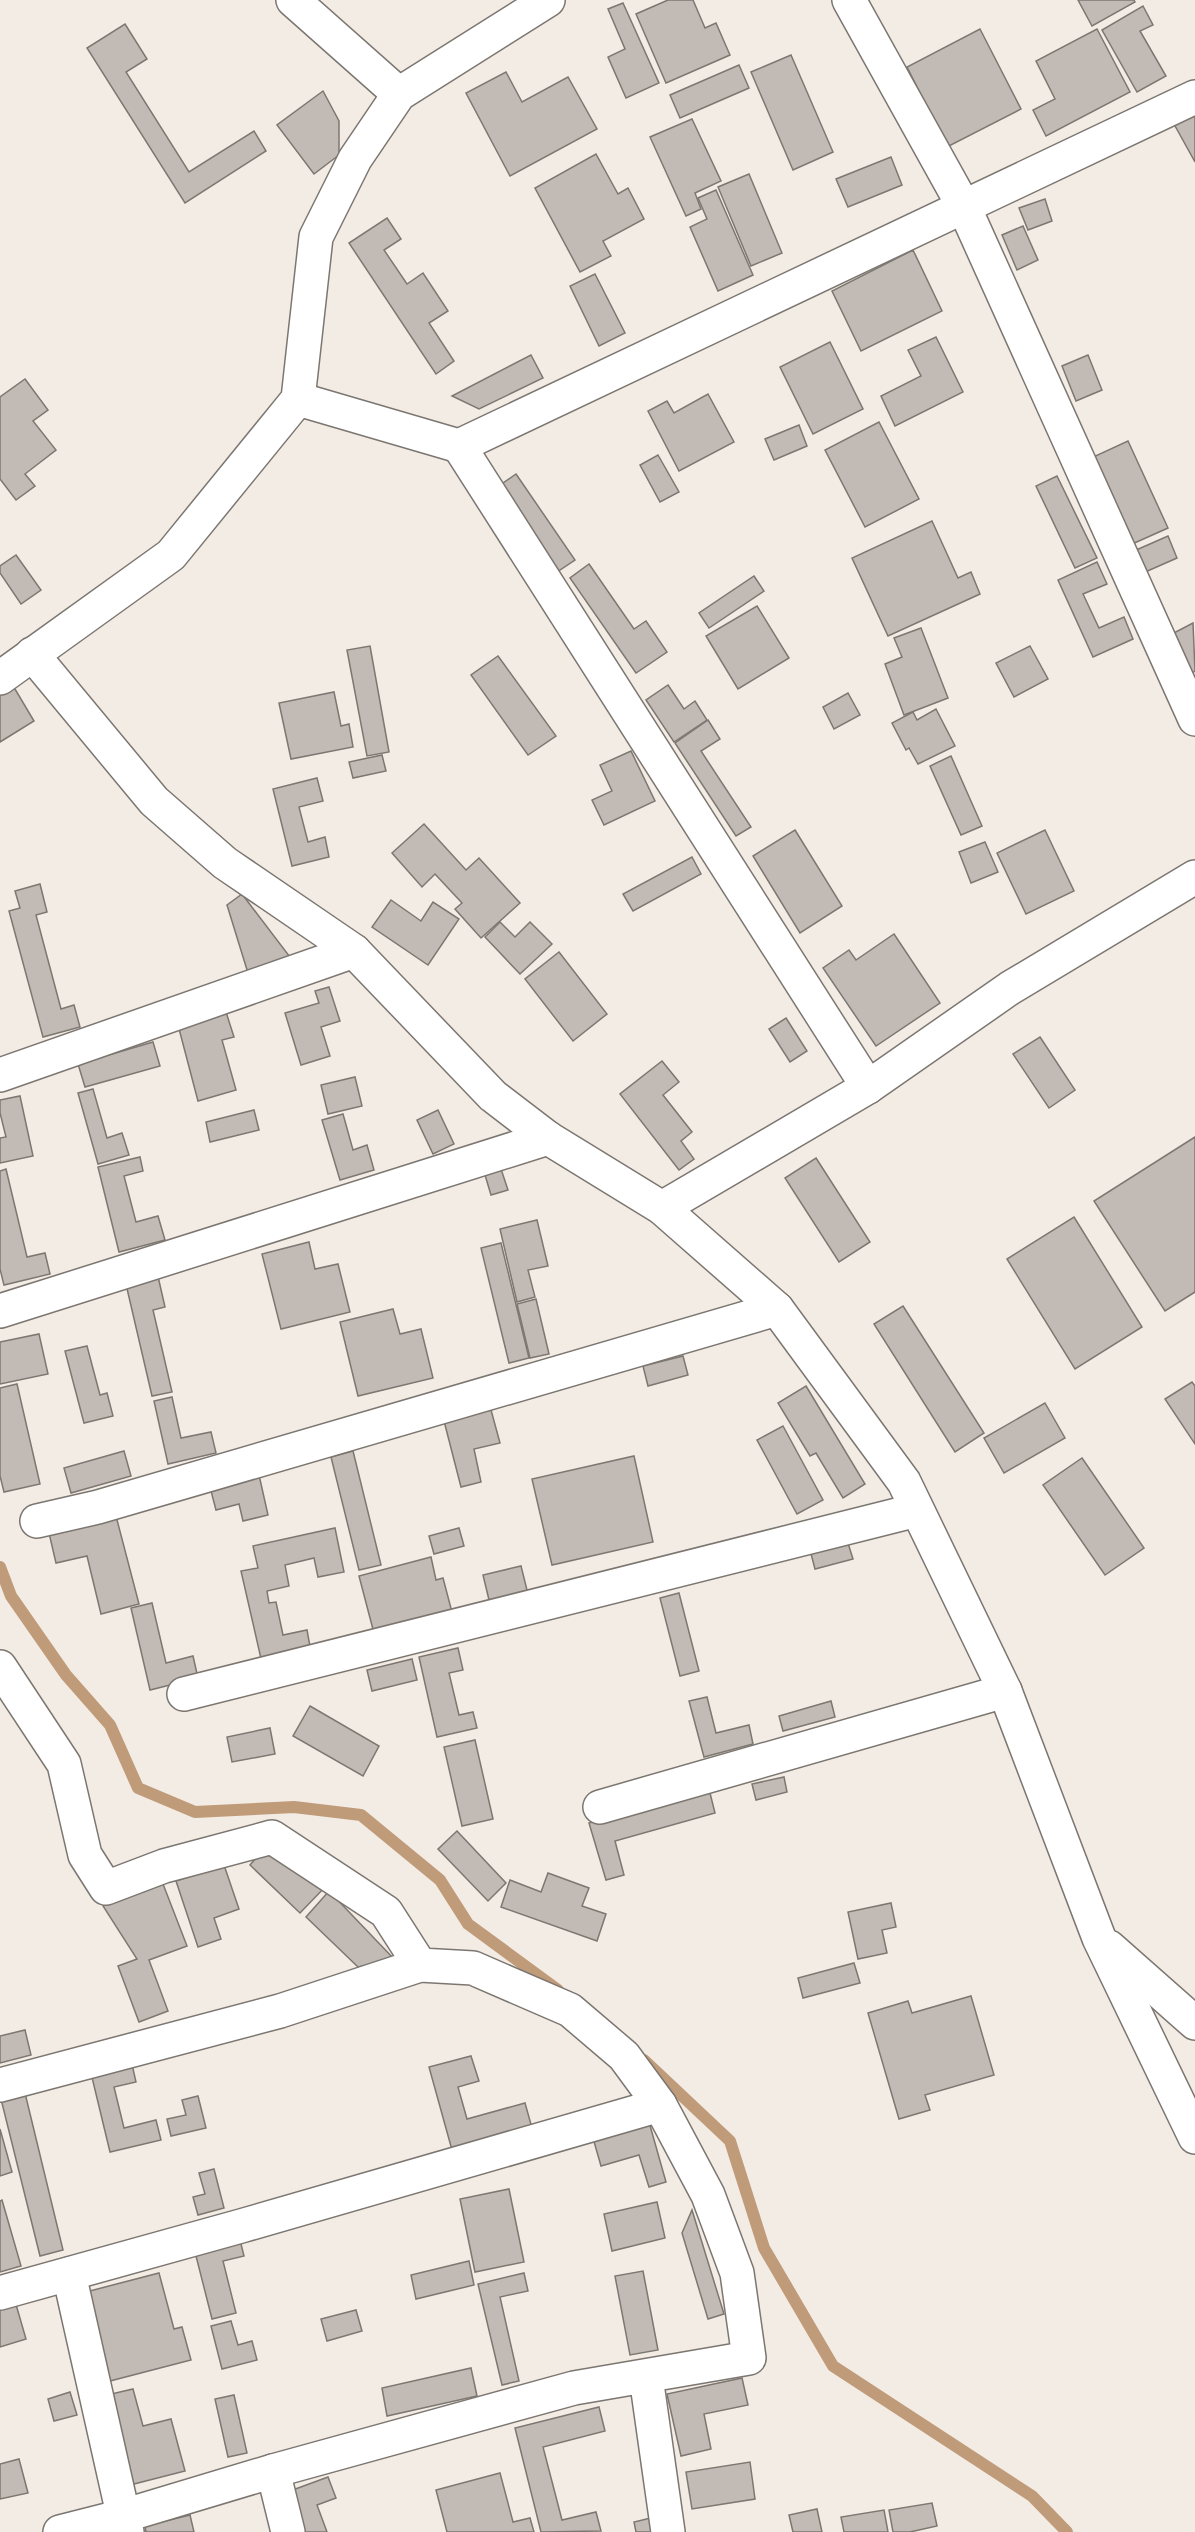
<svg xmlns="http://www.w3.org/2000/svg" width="1195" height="2532" viewBox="0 0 1195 2532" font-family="'Source Sans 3',sans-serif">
<rect width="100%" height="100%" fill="#f3ece5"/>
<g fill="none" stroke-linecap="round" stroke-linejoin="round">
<g stroke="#c09b7a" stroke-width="12">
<path d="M0,1567L11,1596L66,1675L110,1725L138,1788L195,1812L294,1807L361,1815L440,1880L468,1924L558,1990"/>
<path d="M644,2060L730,2141L764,2248L833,2366L1032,2496L1067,2532"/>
</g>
</g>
<g fill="#c2bbb5" stroke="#7d7771" stroke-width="1.5">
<path d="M668,0H693L705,28L716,23L730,55L666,83L636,14Z"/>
<path d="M1078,0H1134L1135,2L1092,26Z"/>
<path d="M623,3L659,83L626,98L608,57L625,49L608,9Z"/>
<path d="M1143,6L1153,25L1140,31L1166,76L1137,92L1102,30Z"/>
<path d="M125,24L147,59L126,72L189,172L254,131L266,151L185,203L87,48Z"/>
<path d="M980,29L1021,109L947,147L907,67Z"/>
<path d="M1097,29L1130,92L1046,136L1033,110L1055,99L1036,61Z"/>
<path d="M791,55L833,152L793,170L751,72Z"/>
<path d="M739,65L749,88L680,118L670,95Z"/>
<path d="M506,72L522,102L568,77L597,129L510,176L466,93Z"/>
<path d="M323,91L339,121V155L314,174L277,125Z"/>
<path d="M1195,113V162L1174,124Z"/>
<path d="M692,119L721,181L695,193L701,209L686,216L650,137Z"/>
<path d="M596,154L618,194L628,188L644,219L603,241L611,256L580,272L535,188Z"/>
<path d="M891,157L902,185L848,207L836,179Z"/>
<path d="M749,174L782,253L751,266L718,187Z"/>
<path d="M716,190L753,275L718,291L690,227L707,219L698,198Z"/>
<path d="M1045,199L1052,221L1028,230L1019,208Z"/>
<path d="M387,218L401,239L384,250L407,284L423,273L448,311L429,323L454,361L436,374L349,243Z"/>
<path d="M1023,226L1038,260L1017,270L1002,235Z"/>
<path d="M913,250L942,311L861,351L832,291Z"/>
<path d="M595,274L625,333L599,346L570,286Z"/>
<path d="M936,337L963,392L895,426L881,396L921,376L908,350Z"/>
<path d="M830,342L863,409L813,434L780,367Z"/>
<path d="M531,355L543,378L479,409L452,396Z"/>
<path d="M1088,355L1102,390L1076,401L1062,366Z"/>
<path d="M25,379L48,410L33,421L56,450L25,474L35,486L16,500L0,479V397Z"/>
<path d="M708,394L734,442L679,471L648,411L667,401L674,413Z"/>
<path d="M879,422L919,499L865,527L825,450Z"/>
<path d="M799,425L807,446L774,460L765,439Z"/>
<path d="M1128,441L1168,528L1130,545L1091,458Z"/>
<path d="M658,455L679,492L660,502L640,465Z"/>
<path d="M516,474L575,560L551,576L493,490Z"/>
<path d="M1057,476L1097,558L1075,568L1036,486Z"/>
<path d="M932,521L958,578L971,572L980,594L888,636L852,558Z"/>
<path d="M1168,536L1177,558L1143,573L1134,551Z"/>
<path d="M16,555L41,590L21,604L0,573V566Z"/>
<path d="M1097,562L1107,584L1083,594L1099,628L1124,617L1133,639L1093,657L1058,580Z"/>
<path d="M589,564L634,629L646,621L667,652L636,673L570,578Z"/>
<path d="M754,576L764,591L709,628L699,613Z"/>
<path d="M757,606L789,658L738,689L706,636Z"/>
<path d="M1193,623L1195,671L1189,675L1168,636Z"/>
<path d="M921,628L948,698L904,715L885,664L902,657L894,638Z"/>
<path d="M370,646L389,752L367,756L347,650Z"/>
<path d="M1030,646L1048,679L1014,697L996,663Z"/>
<path d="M498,656L556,736L528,755L471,675Z"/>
<path d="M12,684L34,721L0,742V692Z"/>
<path d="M668,685L684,709L695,701L707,720L674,742L646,700Z"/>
<path d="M334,692L341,726L349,724L353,747L291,759L279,703Z"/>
<path d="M848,693L860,715L834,729L823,707Z"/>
<path d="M936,709L955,746L918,764L909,748L906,750L892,723L913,712L917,720Z"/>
<path d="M708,720L720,739L701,751L751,827L736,836L675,743Z"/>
<path d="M631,751L655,801L604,825L592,800L612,791L600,765Z"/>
<path d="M382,755L386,771L353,778L349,762Z"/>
<path d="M951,756L982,826L961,835L930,766Z"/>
<path d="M317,778L323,801L299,807L308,842L325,837L329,857L292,866L273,789Z"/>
<path d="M424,824L466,870L479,858L520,903L481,938L455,909L462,903L435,874L422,887L392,853Z"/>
<path d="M795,830L842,906L800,933L753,856Z"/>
<path d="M1045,830L1074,891L1026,914L997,853Z"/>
<path d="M985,842L998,872L971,883L959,852Z"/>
<path d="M692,857L701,874L633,911L623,894Z"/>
<path d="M40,884L47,912L36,915L61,1009L74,1005L80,1027L43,1037L9,911L20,908L15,891Z"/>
<path d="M242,894L293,961L248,973L227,905Z"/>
<path d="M391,900L421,921L433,902L459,919L428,965L372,927Z"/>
<path d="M500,922L515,937L530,922L552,944L520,974L485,937Z"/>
<path d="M894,934L940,1003L876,1046L823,968L849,950L856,960Z"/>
<path d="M559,952L607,1014L573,1041L525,979Z"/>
<path d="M329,987L340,1021L321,1027L330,1056L301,1065L285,1013L319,1003L315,991Z"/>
<path d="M226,1012L234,1037L222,1040L236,1090L198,1101L178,1025Z"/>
<path d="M786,1018L807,1051L790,1062L769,1029Z"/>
<path d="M1040,1037L1075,1090L1049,1108L1013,1054Z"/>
<path d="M153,1042L160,1066L85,1087L78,1064Z"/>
<path d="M662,1061L679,1082L663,1095L692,1132L681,1141L694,1159L679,1170L620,1094Z"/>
<path d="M355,1077L362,1106L328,1114L321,1085Z"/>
<path d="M93,1089L107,1138L122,1133L129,1155L98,1164L78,1093Z"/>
<path d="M20,1096L33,1156L0,1163V1138L6,1137L0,1113V1100Z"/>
<path d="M254,1110L259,1130L210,1142L206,1122Z"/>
<path d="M438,1110L454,1144L433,1154L417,1120Z"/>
<path d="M343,1114L353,1150L367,1145L374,1170L340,1180L322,1120Z"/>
<path d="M1195,1137V1292L1165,1311L1094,1201Z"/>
<path d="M140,1157L143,1171L124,1176L136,1222L158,1216L165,1240L119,1252L98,1167Z"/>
<path d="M816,1158L870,1242L839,1262L785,1178Z"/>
<path d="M6,1169L27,1257L45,1253L50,1274L4,1285L0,1269V1171Z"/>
<path d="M501,1169L508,1190L491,1195L485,1175Z"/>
<path d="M1074,1217L1142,1327L1075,1369L1007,1259Z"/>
<path d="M537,1220L548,1266L528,1270L535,1297L517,1302L500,1229Z"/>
<path d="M309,1242L315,1269L338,1264L350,1312L281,1329L262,1254Z"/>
<path d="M501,1243L529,1358L509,1363L481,1248Z"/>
<path d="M157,1272L165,1307L153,1310L172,1392L152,1396L125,1280Z"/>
<path d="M536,1299L549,1354L530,1358L517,1304Z"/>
<path d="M903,1306L984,1433L955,1452L874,1324Z"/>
<path d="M393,1309L400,1334L421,1329L433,1378L358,1396L340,1322Z"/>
<path d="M39,1334L48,1374L0,1384V1342Z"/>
<path d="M87,1346L100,1395L107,1393L113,1416L84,1423L65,1351Z"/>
<path d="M683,1356L688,1375L648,1386L643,1366Z"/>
<path d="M1192,1382L1195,1386V1444L1165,1399Z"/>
<path d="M17,1384L40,1484L4,1492L0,1476V1388Z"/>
<path d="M806,1386L865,1484L843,1498L816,1453L810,1456L778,1403Z"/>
<path d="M172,1397L181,1438L211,1432L216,1453L168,1464L154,1401Z"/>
<path d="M1045,1403L1065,1438L1004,1473L984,1438Z"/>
<path d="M491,1410L500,1443L474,1449L481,1482L461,1487L444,1421Z"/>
<path d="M783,1426L823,1500L797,1514L757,1440Z"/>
<path d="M124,1451L131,1476L71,1493L64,1468Z"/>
<path d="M353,1451L381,1565L359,1570L331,1457Z"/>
<path d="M634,1456L653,1542L552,1565L532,1479Z"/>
<path d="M1082,1458L1144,1548L1105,1575L1043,1485Z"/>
<path d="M259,1475L268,1515L243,1521L239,1504L216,1510L210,1487Z"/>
<path d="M116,1516L139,1604L101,1614L87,1556L56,1563L49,1533Z"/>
<path d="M335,1528L344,1572L318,1577L314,1558L285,1565L289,1586L267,1591L269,1603L276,1602L283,1635L307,1630L311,1652L262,1663L241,1571L258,1568L253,1546Z"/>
<path d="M459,1528L464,1546L434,1554L429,1536Z"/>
<path d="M847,1540L853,1559L815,1569L810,1550Z"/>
<path d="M431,1557L436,1580L443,1578L453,1616L375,1637L359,1576Z"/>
<path d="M521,1566L528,1594L490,1604L483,1575Z"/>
<path d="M679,1593L699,1671L680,1676L660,1598Z"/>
<path d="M152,1603L166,1663L193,1656L198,1678L150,1690L131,1608Z"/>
<path d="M458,1648L463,1670L449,1673L459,1715L473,1712L477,1728L437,1737L419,1657Z"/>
<path d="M412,1659L417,1680L372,1691L367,1670Z"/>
<path d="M707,1697L716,1733L749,1725L753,1744L704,1757L689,1701Z"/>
<path d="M831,1701L835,1717L783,1731L779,1716Z"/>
<path d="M310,1706L379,1746L363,1776L293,1736Z"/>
<path d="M270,1728L275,1754L232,1762L227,1737Z"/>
<path d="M475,1740L493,1819L462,1826L444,1747Z"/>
<path d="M784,1777L787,1792L756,1800L752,1784Z"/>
<path d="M709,1789L715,1813L615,1841L624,1875L606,1880L589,1823Z"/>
<path d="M457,1831L506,1883L488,1901L438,1849Z"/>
<path d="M262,1851L327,1885L300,1913L250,1865Z"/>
<path d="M224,1865L239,1909L214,1918L221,1939L198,1947L176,1881Z"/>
<path d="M548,1873L589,1888L582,1906L606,1914L597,1941L501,1907L510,1880L541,1892Z"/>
<path d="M163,1884L187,1946L149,1960L168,2011L139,2022L118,1966L137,1959L103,1906Z"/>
<path d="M329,1891L395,1960L358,1967L306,1917Z"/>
<path d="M891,1903L896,1927L882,1930L887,1953L858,1959L848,1912Z"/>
<path d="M854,1963L860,1983L803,1998L798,1978Z"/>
<path d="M971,1996L994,2075L925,2095L930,2110L899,2119L868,2013L908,2001L912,2013Z"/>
<path d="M25,2030L31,2055L0,2063V2036Z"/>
<path d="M471,2056L479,2081L458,2087L467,2119L525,2103L532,2128L452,2150L429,2067Z"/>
<path d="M131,2060L136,2082L114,2087L124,2128L156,2120L161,2140L110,2152L90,2069Z"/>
<path d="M25,2093L63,2250L40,2256L1,2099Z"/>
<path d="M198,2096L206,2128L171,2136L167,2119L186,2115L182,2100Z"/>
<path d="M649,2122L666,2182L649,2187L639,2155L601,2166L593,2138Z"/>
<path d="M0,2129L12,2172L0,2176Z"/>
<path d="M214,2169L224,2208L198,2215L193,2197L205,2194L199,2173Z"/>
<path d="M509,2189L524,2262L475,2272L460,2199Z"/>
<path d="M2,2200L21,2266L0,2272V2201Z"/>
<path d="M657,2202L665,2238L612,2251L604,2214Z"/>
<path d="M692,2210L724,2314L708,2319L682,2233Z"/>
<path d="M240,2240L244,2256L223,2261L236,2313L212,2319L195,2252Z"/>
<path d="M469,2261L474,2285L416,2299L411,2275Z"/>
<path d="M643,2271L658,2350L630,2355L615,2276Z"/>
<path d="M159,2273L174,2329L182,2327L191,2360L106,2382L82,2293Z"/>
<path d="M524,2273L528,2291L500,2297L519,2381L502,2385L478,2284Z"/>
<path d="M15,2301L26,2339L0,2347V2306Z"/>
<path d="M356,2310L362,2331L327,2341L321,2319Z"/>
<path d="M231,2321L238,2345L252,2341L257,2360L222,2369L211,2326Z"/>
<path d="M471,2368L477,2396L387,2416L382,2388Z"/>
<path d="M742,2378L748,2405L704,2414L711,2449L681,2456L667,2394Z"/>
<path d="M133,2389L143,2426L171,2419L185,2471L130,2485L107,2395Z"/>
<path d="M70,2392L77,2415L54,2421L48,2399Z"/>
<path d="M234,2395L247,2453L228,2457L215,2399Z"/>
<path d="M599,2407L605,2431L543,2447L562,2520L596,2512L601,2531L541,2532L515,2428Z"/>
<path d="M19,2459L28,2493L0,2499V2464Z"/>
<path d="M750,2462L755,2499L692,2509L686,2472Z"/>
<path d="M500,2473L513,2522L530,2518L534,2532H447L436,2490Z"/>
<path d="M328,2477L336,2498L317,2505L327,2532H305L290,2491Z"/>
<path d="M932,2503L937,2526L910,2532H893L889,2510Z"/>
<path d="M817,2509L822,2532H793L789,2515Z"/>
<path d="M884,2510L888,2532H844L841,2517Z"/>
<path d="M190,2515L194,2532H146L145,2526Z"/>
<path d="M655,2517L658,2532H636L634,2522Z"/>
</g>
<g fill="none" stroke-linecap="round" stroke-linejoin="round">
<g stroke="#7c7671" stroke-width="36">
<g id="minor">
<path d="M293,0L399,94"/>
<path d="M849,0L964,207L1195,719"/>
<path d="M298,399L459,446L1195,97"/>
<path d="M459,446L868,1087"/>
<path d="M32,654L154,801L225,863L354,951L493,1096L548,1138L662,1208L777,1309L904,1482L1005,1691L1099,1938L1195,2137"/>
<path d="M0,678L171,555L298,399L316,237L355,159L399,94L548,0"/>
<path d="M0,1075L354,951"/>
<path d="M662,1208L868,1087L1010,988L1195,877"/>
<path d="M0,1311L548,1138"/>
<path d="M37,1521L98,1507L777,1309"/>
<path d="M0,1667L64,1764L85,1855L106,1888L164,1866L272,1837L386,1912L420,1965L473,1968L570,2010L624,2056L660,2105L708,2195L737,2273L749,2358L574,2388L273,2471L123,2516L60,2532"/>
<path d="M184,1694L917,1510"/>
<path d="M600,1807L1005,1691"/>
<path d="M1109,1947L1195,2023"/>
<path d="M0,2085L280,2011L420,1965"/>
<path d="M69,2274L127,2532"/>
<path d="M0,2293L241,2226L660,2105"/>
<path d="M646,2377L668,2532"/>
<path d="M273,2471L288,2532"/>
</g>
</g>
<use href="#minor" stroke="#fff" stroke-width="33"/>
</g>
</svg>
